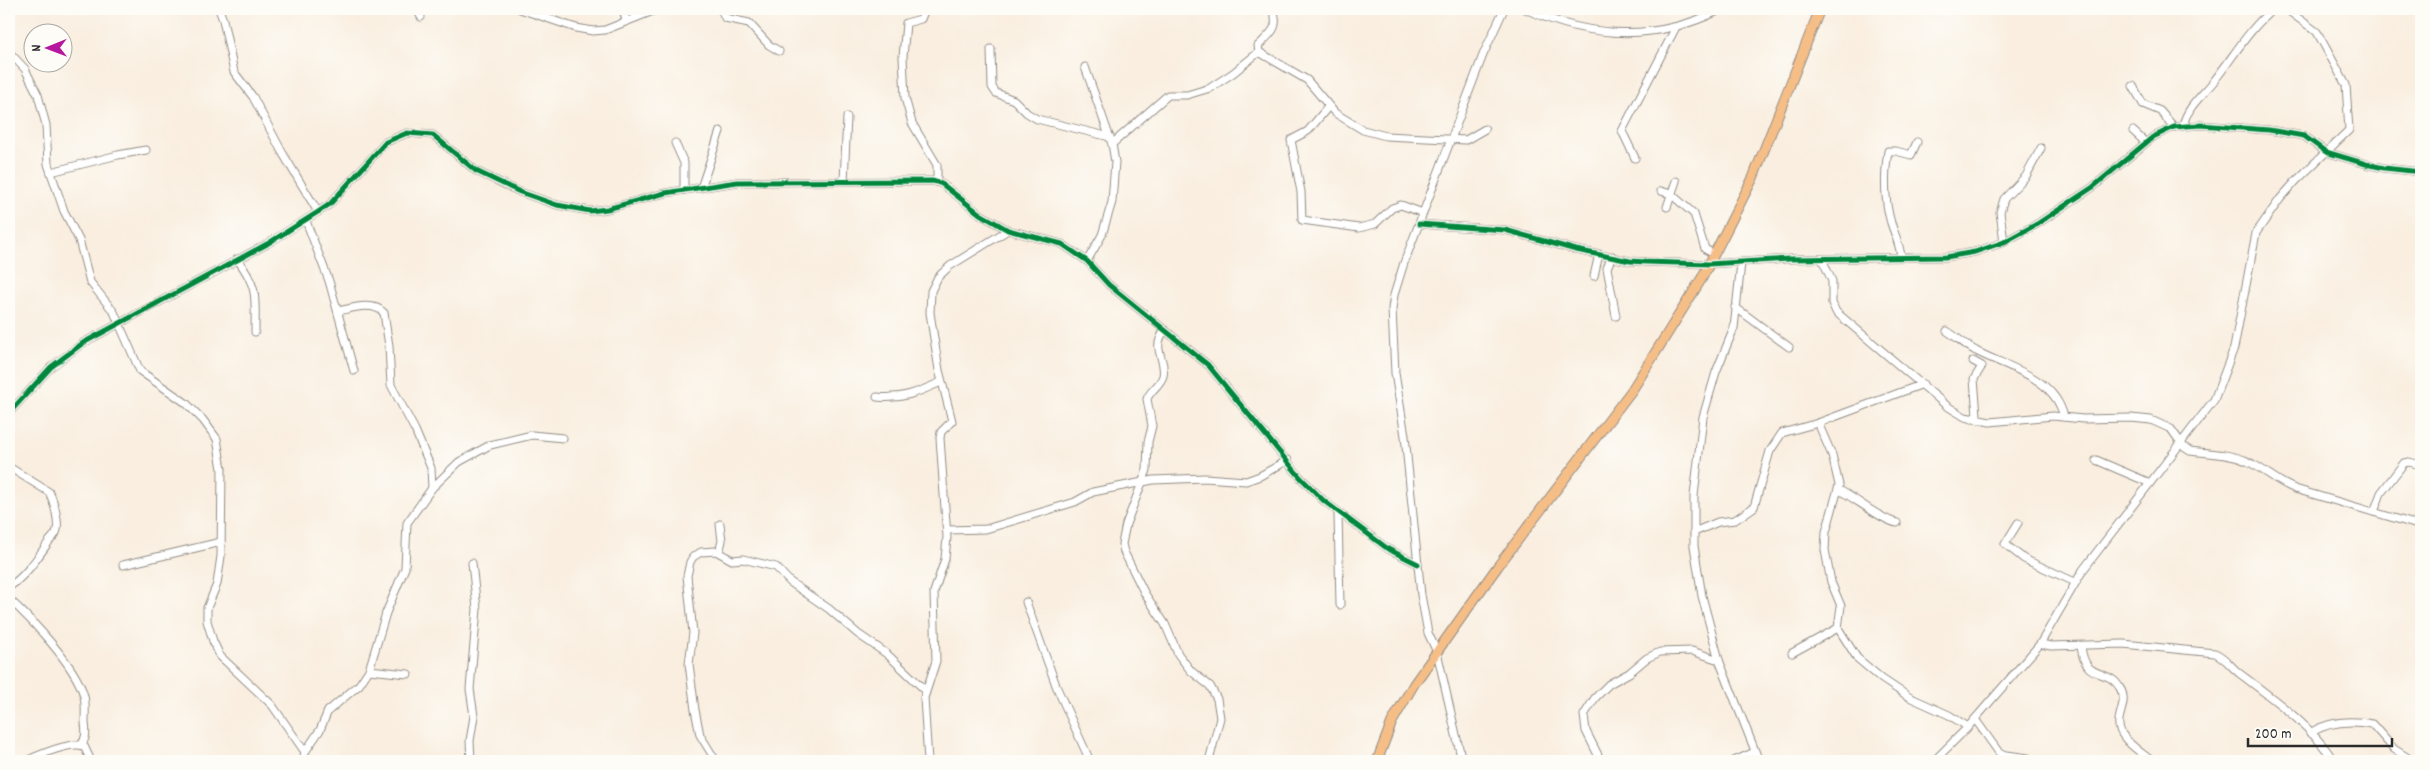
<svg xmlns="http://www.w3.org/2000/svg" width="2430" height="770" viewBox="0 0 2430 770" font-family="Dekko,sans-serif">
<rect width="100%" height="100%" fill="#fdfcf7"/>
<filter id="ink" filterUnits="userSpaceOnUse"><feTurbulence type="fractalNoise" baseFrequency=".02" numOctaves="2"/><feDisplacementMap in="SourceGraphic" scale="10" xChannelSelector="R" yChannelSelector="G"/><feConvolveMatrix kernelMatrix="1 2 1 2 8 2 1 2 1" color-interpolation-filters="sRGB"/></filter>
<filter id="wash" filterUnits="userSpaceOnUse"><feTurbulence type="fractalNoise" baseFrequency=".0096" numOctaves="4" result="noise"/><feDisplacementMap in="SourceGraphic" scale="20" xChannelSelector="R" yChannelSelector="G"/><feGaussianBlur stdDeviation="1.12" result="paint"/><feColorMatrix in="noise" values="0 0 0 0 0 0 0 0 0 0 0 0 0 0 0 0 0 1.4 0 .05"/><feComposite in="paint" operator="in"/></filter>
<g filter="url(#wash)">
<rect width="100%" height="100%" fill="#f9eedf"/>
</g>
<g filter="url(#ink)">
<g fill="none" stroke-linecap="round" stroke-linejoin="round">
<g stroke="#928c85" stroke-width="9">
<g id="minor">
<path d="M219,9L223,20L234,72L253,97L282,152L318,212"/>
<path d="M417,9L421,17"/>
<path d="M520,9L576,28L593,31L605,30L658,9"/>
<path d="M623,9L626,21"/>
<path d="M721,9L725,18L749,23L769,45L779,51"/>
<path d="M925,9L921,19L906,23L903,57L905,98L912,123L937,165V182"/>
<path d="M1525,9C1591,39 1657,42 1722,9"/>
<path d="M991,49L992,87L996,93L1014,100L1027,113L1037,119L1110,137"/>
<path d="M9,52L25,69L38,95L46,125L48,164L64,211L79,240L90,282L114,312L140,371L186,403L203,420L217,439L222,469L221,556L217,584L207,608V621L213,641L220,656L272,705L305,752"/>
<path d="M1259,52L1258,46C1271,33 1280,28 1273,9"/>
<path d="M1085,67L1112,144L1115,162L1112,202L1102,235L1087,261"/>
<path d="M2133,86L2143,104L2160,111L2174,127"/>
<path d="M1328,107L1308,131L1291,140L1301,192L1302,220L1359,228L1375,224L1392,208L1401,205L1423,213"/>
<path d="M2183,125C2188,106 2201,97 2214,81C2234,56 2248,30 2273,9"/>
<path d="M2133,131L2145,142"/>
<path d="M675,143L684,163V190"/>
<path d="M1112,144L1168,95H1187L1210,88L1233,73L1259,52L1307,80L1335,113L1363,130L1386,136L1466,140L1485,129"/>
<path d="M1635,158L1622,131L1676,27"/>
<path d="M51,172L118,155L146,150"/>
<path d="M844,181L847,117"/>
<path d="M701,188L720,131"/>
<path d="M1661,191L1671,194L1694,214L1705,249L1714,254"/>
<path d="M1667,207L1676,181"/>
<path d="M306,221L329,281L354,371"/>
<path d="M1419,224L1505,230L1576,250L1630,261L1646,262L1709,264L1790,259L1946,257L1975,252L2004,242L2037,224L2093,187L2153,137L2174,127L2200,125L2269,130L2304,136L2326,152L2366,164L2384,168L2421,172"/>
<path d="M2004,242L2000,212L2004,199L2026,176L2041,148"/>
<path d="M1612,256L1607,268L1616,316"/>
<path d="M1901,257C1900,245 1895,235 1891,223C1884,199 1884,176 1888,151H1896L1911,155L1917,142"/>
<path d="M237,259C259,288 255,297 255,332"/>
<path d="M1822,259L1832,281V303L1836,312L1947,406L1965,417L1990,422L2053,416L2083,419L2131,418L2151,420L2171,429L2184,447L2190,451C2209,453 2230,454 2247,461C2264,469 2277,482 2295,489L2421,526"/>
<path d="M1741,263L1734,328L1716,372L1703,417L1694,496V546L1702,596L1719,660L1759,761"/>
<path d="M1594,276L1599,254"/>
<path d="M1735,307L1789,347"/>
<path d="M339,311C352,308 374,301 384,313L389,346L391,385L415,430L431,468L432,488"/>
<path d="M1165,330C1150,350 1167,358 1163,376C1160,386 1150,390 1147,399L1152,426L1148,442L1147,470L1126,524L1122,544L1124,552L1145,594L1165,624L1178,654L1191,671L1210,686L1217,699L1220,718L1209,761"/>
<path d="M1947,331C1957,337 1966,346 1976,351C2008,368 2054,376 2064,417"/>
<path d="M877,397C901,400 919,392 941,382"/>
<path d="M9,413L51,367L83,343L267,244L318,212L330,204L386,142L407,133L433,135L476,171L520,192L557,205L590,211L607,209L665,193L737,182L933,181L942,184L980,214L1008,230L1062,244L1087,261L1109,285L1208,365L1300,477L1324,501L1388,549L1418,564"/>
<path d="M1972,419L1977,415L1974,379L1982,366L1973,361"/>
<path d="M1818,423L1832,455L1839,485L1826,532L1825,550L1831,582L1841,606L1838,628L1857,658L1882,679L1909,697L1949,715L1968,727"/>
<path d="M2096,460L2150,483"/>
<path d="M9,467L49,492C54,501 59,521 57,530C56,536 51,538 48,543C36,560 26,575 9,587"/>
<path d="M1839,490C1855,498 1883,521 1897,523"/>
<path d="M2374,512L2381,493L2404,463L2409,462L2421,465"/>
<path d="M1338,513L1340,605"/>
<path d="M2018,523L2005,544L2024,559L2075,582"/>
<path d="M947,530L986,529L1075,502L1093,492L1153,480L1205,478L1246,481L1260,476L1288,460"/>
<path d="M1694,532L1718,522L1735,520L1754,507L1770,451L1782,433L1818,423L1923,384"/>
<path d="M719,552L722,541L720,524"/>
<path d="M123,565L221,542"/>
<path d="M9,599C32,620 76,666 84,696C86,705 85,714 85,723C86,731 87,738 81,745"/>
<path d="M1026,602L1057,688L1090,761"/>
<path d="M2040,644L2051,646L2123,644L2215,653C2226,658 2230,666 2239,673C2273,699 2310,724 2334,761"/>
<path d="M2081,646C2085,683 2107,666 2120,688C2130,704 2113,717 2121,732C2127,744 2142,753 2152,761"/>
<path d="M1792,653L1838,628"/>
<path d="M369,670L408,674"/>
<path d="M1975,719L2000,754L2028,758L2034,761"/>
<path d="M2310,733C2329,721 2351,720 2372,724L2394,749L2413,761"/>
<path d="M26,761C39,755 70,741 84,746L91,761"/>
<path d="M303,761L305,752L320,730L328,711L359,685L369,670L386,613L405,568L407,523L432,488L459,462L490,445L532,435L563,438"/>
<path d="M471,761L470,741L474,716L470,689L477,609L472,563"/>
<path d="M716,761L700,735L695,710L689,664L693,633L687,576L690,562L693,557L701,552L716,551L732,560L743,559L776,567L790,582L829,609L858,634L887,654L925,690"/>
<path d="M928,761L924,698L936,661L934,592L945,559L947,537L940,438L941,432L952,421L939,370L930,313L931,291L938,277L950,266L1008,230"/>
<path d="M1462,761L1437,652L1428,633L1421,595L1405,436L1395,373L1392,309L1394,295L1404,263L1483,55L1504,9"/>
<path d="M1601,761L1586,731L1584,715L1595,698L1609,684L1629,673L1647,658L1660,652L1692,651L1719,660"/>
<path d="M1734,761L1755,752"/>
<path d="M1934,761L1968,727L2040,644L2083,570L2214,400L2234,348L2256,233L2280,199L2296,181L2349,130L2346,85L2317,32L2286,9"/>
</g>
</g>
<g stroke="#928c85" stroke-width="11">
<path id="major" d="M1377,761L1392,722L1414,684L1498,566L1632,390L1702,278L1753,178L1820,9"/>
</g>
<use href="#minor" stroke="#fff" stroke-width="7"/>
<use href="#major" stroke="#f6be87" stroke-width="9"/>
<g stroke="#fdfcf7" stroke-width="8">
<g id="cycleway">
<path d="M1419,224L1505,230L1576,250L1630,261L1646,262L1709,264L1790,259L1946,257L1975,252L2004,242L2037,224L2093,187L2153,137L2174,127L2200,125L2269,130L2304,136L2326,152L2366,164L2384,168L2421,172"/>
<path d="M9,413L51,367L83,343L267,244L318,212L330,204L386,142L407,133L433,135L476,171L520,192L557,205L590,211L607,209L665,193L737,182L933,181L942,184L980,214L1008,230L1062,244L1087,261L1109,285L1208,365L1300,477L1324,501L1388,549L1418,564"/>
</g>
</g>
<use href="#cycleway" stroke="#00873e" stroke-width="5"/>
</g>
</g>
<rect width="2430" height="770" fill="none" stroke="#fdfcf7" stroke-width="30"/>
<g transform="translate(48 48) rotate(269)"><circle r="24" fill="#fdfcf7" stroke="#a9a8a5"/>
<path d="M0-4L9 19L0 12L-9 19Z" fill="#b5179e"/>
<text y="-8" font-size="14" font-weight="bold" text-anchor="middle" fill="#2b2b2b">N</text>
</g>
<path d="M2248 738v8h144v-8" fill="none" stroke="#2b2b2b" stroke-width="2.5"/>
<text x="2255" y="738" font-size="15" fill="#2b2b2b" stroke="#fdfcf7" stroke-width="4" paint-order="stroke">200 m</text>
</svg>
